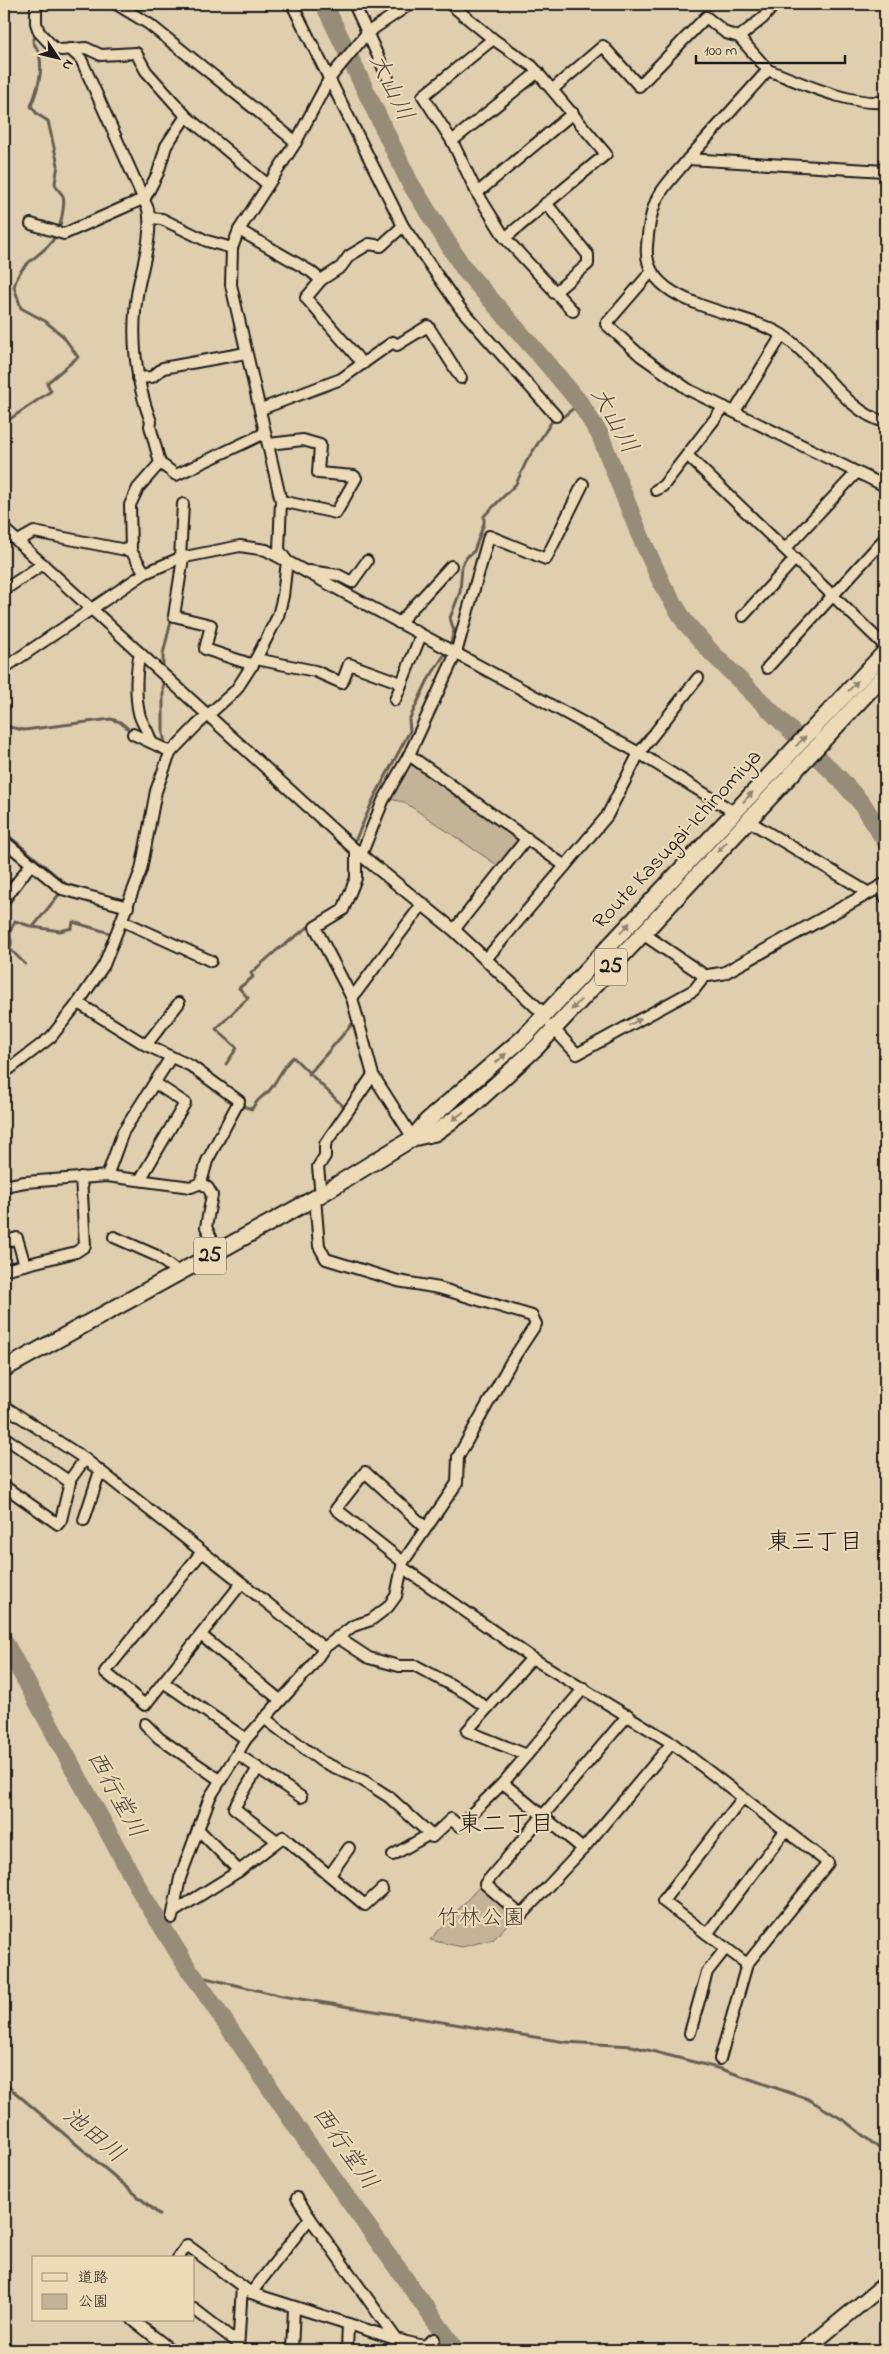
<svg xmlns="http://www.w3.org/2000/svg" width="889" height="2354" viewBox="0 0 889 2354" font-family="'Indie Flower','Klee One',sans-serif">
<rect width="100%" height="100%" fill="#e0cfae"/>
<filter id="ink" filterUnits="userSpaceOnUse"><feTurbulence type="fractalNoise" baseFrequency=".02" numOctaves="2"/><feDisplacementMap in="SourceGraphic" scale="10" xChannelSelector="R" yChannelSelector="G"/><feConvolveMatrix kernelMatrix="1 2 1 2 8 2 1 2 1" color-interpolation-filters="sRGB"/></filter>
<g filter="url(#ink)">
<g fill="#c3b498" stroke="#70685a">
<path d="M411,762L521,840L500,867L404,802L389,799Z"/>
<path d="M479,1887L514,1917L494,1939L462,1947L430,1940Z"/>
</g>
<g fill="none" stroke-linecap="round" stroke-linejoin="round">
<g stroke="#665f53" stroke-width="3">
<path d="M4,423L51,391L47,383L78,357L63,336L45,321L21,308L14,287C22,252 55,259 62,216C63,210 65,203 63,196C61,192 56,189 55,183L58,165L48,121L37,114L31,106C39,86 47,61 33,42L36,33"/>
<path d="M163,670V654L172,617"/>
<path d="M163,679V733L165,743"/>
<path d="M4,726L24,730L111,719L120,722L132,732"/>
<path d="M4,832L67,885L65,887"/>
<path d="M355,841L374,798L410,731L409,720L428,680L450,646L454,631L450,618L460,592L462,565L467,557L474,551L484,523V516L516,484L526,462L552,421L564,416L580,403"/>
<path d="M33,927L60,931L72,928L73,922L113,934"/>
<path d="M9,948L25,964"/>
<path d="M4,954C16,940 10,946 10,932L15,921L33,927L61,892"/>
<path d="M226,1064L237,1048L216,1029L248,998L239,988L253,977L251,973L277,950L311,925"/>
<path d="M309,1074L353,1023"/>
<path d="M239,1105L252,1109C256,1100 262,1097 269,1091C278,1080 282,1067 293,1057L345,1108"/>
<path d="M189,1970L193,1975L282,1996L565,2042L632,2046L721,2069L808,2099L845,2121L885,2153"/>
<path d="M4,2083L160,2215"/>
</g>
<g stroke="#978c77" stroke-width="18">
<path d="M324,4L410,183L464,269L550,367L580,403L600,435L639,533L663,586L685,622L712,653L840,779L864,806L885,841"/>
<path d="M4,1641L143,1896L189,1970"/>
<path d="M193,1975L302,2135L456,2350"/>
</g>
<g stroke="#1c1c1c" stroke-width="14">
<g id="minor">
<path d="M36,4V23L39,32L54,48L61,50L86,48L101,55L136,53L146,71L186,116L267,184"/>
<path d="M116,4L149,24L296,142"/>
<path d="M292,4L403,226L460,308L556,416"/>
<path d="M354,4L388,78"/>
<path d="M450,4L493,39L532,66L606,154L505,238"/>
<path d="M739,37L763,18L775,4"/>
<path d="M493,39L423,96L452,141L477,193L505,238L573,311"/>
<path d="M70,49L81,59L148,209C153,235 143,263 138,289C130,333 135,380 151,422L150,426L160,463L176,475L265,433"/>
<path d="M553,89L603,46L639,86L706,17L726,33L739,37L768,70"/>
<path d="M452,141L538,72"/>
<path d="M688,159L768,70C802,83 848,105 885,102"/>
<path d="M885,171L688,159C678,172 662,187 656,201C650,215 648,231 647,246C641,307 744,310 782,335C816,357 846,413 885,422"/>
<path d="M477,193L573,113"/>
<path d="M546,203L588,255V264L554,293"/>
<path d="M150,218L162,219L207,241L232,248"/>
<path d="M31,224L64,234L145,198L158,173L166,146L186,116"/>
<path d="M239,230L310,271L321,280"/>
<path d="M651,272L606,324L641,356L689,390L885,486"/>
<path d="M363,364L306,298L321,280L341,267L349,256L369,244L381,246L403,226"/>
<path d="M138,378L152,377L163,368L246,353"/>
<path d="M261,409L341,379L393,342L397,345L428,326L461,378"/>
<path d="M735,411L782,335"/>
<path d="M269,444L303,440L320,445L318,473L354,476L356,478L336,513L281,501"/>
<path d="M688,456L885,646"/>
<path d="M656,490L663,486L724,407"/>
<path d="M4,529L361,855L383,801L409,755L456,653L489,536L546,559L583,484"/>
<path d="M18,541L34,532L131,551"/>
<path d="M785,549L857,472"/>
<path d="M180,558L183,504"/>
<path d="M183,558L174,616L211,625L205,649L253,665"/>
<path d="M309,571L338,575L352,582L367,561"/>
<path d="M145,573L131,551L130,505L138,488L160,463"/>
<path d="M4,590L43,564"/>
<path d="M743,616L795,559"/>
<path d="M399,623L451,566"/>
<path d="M140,653C136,670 135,696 139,713C141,723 149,731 151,742"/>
<path d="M256,659L315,671L342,683L349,664L401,683"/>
<path d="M4,668L145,573L180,558L240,546L266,550L639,753L734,812"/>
<path d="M767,668L885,538"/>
<path d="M395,700L421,635"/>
<path d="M133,734L171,752"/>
<path d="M409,755L565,866L607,816L639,753L698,678"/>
<path d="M747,820L869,893"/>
<path d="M4,841L62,889L128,907"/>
<path d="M880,886L885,897"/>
<path d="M4,900L31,864"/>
<path d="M123,921L211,961"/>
<path d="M454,930L527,838"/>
<path d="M486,959L565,866"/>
<path d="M352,998L315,927L343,910L356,878V850"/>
<path d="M78,1003L146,1045L191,1066L239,1101L207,1161L201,1183"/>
<path d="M551,1026L577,1054L694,990L705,976"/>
<path d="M146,1045L179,1003"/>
<path d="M4,1073L51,1037L78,1003L104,965L141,870L156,791L167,761L171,752L197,725L236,690L256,659L278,616L283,596L287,561L279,550L281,501L231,285L232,248L239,230L296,142L329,79L367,33L410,4"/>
<path d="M413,1138L373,1075L352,998L423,903"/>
<path d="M107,1176L123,1132L171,1057"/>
<path d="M140,1180L185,1103L155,1083"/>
<path d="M4,1186L25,1182L107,1176L191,1187L201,1183L208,1188L212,1195L206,1227L218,1252"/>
<path d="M321,1195L318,1167L325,1156V1144L373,1075"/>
<path d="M315,1198L319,1246L326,1259L398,1281L439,1288L532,1316L536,1324L511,1362L458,1457L457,1483L403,1562L402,1567L532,1658L672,1743L828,1863L747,1964L663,1901L742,1799"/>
<path d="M114,1237L155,1255L179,1273"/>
<path d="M4,1242L17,1238L25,1265"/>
<path d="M4,1270L76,1252L85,1246L81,1177"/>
<path d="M4,1406L85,1459L324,1648"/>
<path d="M4,1437L70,1482L61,1520L58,1524L4,1486"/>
<path d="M69,1481L85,1459"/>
<path d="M84,1520L100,1471"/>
<path d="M201,1553L105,1672L145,1705L241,1584"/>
<path d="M403,1562L336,1509L365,1472L425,1527"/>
<path d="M202,1636L280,1700"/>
<path d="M337,1637L369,1658L399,1666H416L466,1693L487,1708"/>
<path d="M163,1682L246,1739"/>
<path d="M628,1715L485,1884L521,1915L583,1849L672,1743"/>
<path d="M264,1718L321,1761L364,1781L389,1797L430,1834"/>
<path d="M145,1724L159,1738L220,1780"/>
<path d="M237,1754L258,1768L234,1808L277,1841"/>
<path d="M527,1755L467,1731L532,1658"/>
<path d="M258,1768L301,1797"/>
<path d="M503,1783L583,1849"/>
<path d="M198,1829L239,1871"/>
<path d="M393,1855L430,1834L432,1837L451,1819L459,1826L503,1783L584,1688"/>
<path d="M330,1875L349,1848"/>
<path d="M175,1911L239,1871L283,1837L365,1905L382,1889"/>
<path d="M172,1918L180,1878L210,1797L237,1754L246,1739L311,1667L324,1648L353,1626L371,1620L388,1607L396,1596L402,1567"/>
<path d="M707,1934L785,1831"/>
<path d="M690,2033L707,1972L726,1948"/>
<path d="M720,2059L747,1964"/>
<path d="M297,2198L310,2218"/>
<path d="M178,2258L187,2245L251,2293L402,2341L424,2346L434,2339"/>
<path d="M251,2293L310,2218L397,2340"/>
<path d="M194,2309L238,2343"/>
<path d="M133,2320L171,2350"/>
<path d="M238,2350L242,2286"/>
<path d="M292,2350L294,2308"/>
<path d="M347,2350L348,2324"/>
</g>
</g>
<g stroke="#1c1c1c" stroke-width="15">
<g id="tertiary">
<path d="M361,855L454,930L544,1014"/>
<path d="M642,933L705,976L724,973L885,884"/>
<path d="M401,2350L402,2341"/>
</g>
</g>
<g stroke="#1c1c1c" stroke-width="18">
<path id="secondary" d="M805,2350L885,2284"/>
</g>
<g stroke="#1c1c1c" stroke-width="19">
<g id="primary">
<path d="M413,1138L435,1133L470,1108L537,1047L885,674"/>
<path d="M4,1369L315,1198L413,1138L427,1121L524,1037L885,652"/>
</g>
</g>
<use href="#minor" stroke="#eddab7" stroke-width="10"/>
<use href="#tertiary" stroke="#eddab7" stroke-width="11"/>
<use href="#secondary" stroke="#eddab7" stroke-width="14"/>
<use href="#primary" stroke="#eddab7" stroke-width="15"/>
</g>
<defs><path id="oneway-solid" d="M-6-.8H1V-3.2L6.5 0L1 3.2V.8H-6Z" transform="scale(1.25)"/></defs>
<g fill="#8f8471">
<use href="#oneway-solid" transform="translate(853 686) rotate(-47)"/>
<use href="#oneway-solid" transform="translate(801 741) rotate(-45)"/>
<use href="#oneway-solid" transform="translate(748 797) rotate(-47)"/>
<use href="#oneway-solid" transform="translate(722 847) rotate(133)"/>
<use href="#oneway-solid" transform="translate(625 928) rotate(-47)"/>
<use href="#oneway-solid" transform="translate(576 1005) rotate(133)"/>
<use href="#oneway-solid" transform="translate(635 1022) rotate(-28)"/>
<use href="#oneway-solid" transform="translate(501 1058) rotate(-42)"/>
<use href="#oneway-solid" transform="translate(458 1116) rotate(144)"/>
</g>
</g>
<g text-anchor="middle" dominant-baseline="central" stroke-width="4.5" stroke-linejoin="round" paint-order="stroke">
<g fill="#eddab7" stroke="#5b554a" stroke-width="1">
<rect x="595" y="948.5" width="32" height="37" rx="4"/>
<rect x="194" y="1237.5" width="32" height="37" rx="4"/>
</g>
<g font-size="21" font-weight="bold" fill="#1c1c1c">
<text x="611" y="967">25</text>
<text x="210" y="1256">25</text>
</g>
<g font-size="22" fill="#1c1c1c" stroke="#eddab7">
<text transform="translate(678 840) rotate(-47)">Route Kasugai-Ichinomiya</text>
</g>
<g font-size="22" fill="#46423b" stroke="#eddab7">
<text x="481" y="1919">竹林公園</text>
</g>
<g font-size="24" font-style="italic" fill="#4d4940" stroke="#eddab7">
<text transform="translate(390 88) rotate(64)">大山川</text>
<text transform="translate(613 421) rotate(61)">大山川</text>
<text transform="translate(115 1795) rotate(61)">西行堂川</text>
<text transform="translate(93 2136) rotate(40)">池田川</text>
<text transform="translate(344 2149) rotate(55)">西行堂川</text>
</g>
<g font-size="24" fill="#1c1c1c" stroke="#eddab7">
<text x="815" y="1543">東三丁目</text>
<text x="506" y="1825">東二丁目</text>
</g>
</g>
<rect width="889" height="2354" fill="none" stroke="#eddab7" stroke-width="20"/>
<rect x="10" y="10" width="869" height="2334" fill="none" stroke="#1c1c1c" stroke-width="2" filter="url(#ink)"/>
<rect x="32" y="2256" width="162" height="65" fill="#eddab7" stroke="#998e79"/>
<rect x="42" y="2273" width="25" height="8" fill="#eddab7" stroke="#998e79"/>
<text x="78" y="2282" font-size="15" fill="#1c1c1c">道路</text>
<rect x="42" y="2294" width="25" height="15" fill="#c3b498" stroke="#998e79"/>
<text x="78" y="2306" font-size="15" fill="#1c1c1c">公園</text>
<g transform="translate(58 58) rotate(125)" stroke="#eddab7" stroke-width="4" paint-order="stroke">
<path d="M0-4L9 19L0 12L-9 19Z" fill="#1c1c1c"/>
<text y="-8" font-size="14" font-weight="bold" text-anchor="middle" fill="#1c1c1c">N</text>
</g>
<path d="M696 55v8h149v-8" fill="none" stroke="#1c1c1c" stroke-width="2.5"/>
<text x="704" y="55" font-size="15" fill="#1c1c1c" stroke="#eddab7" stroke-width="4" paint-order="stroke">100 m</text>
</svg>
